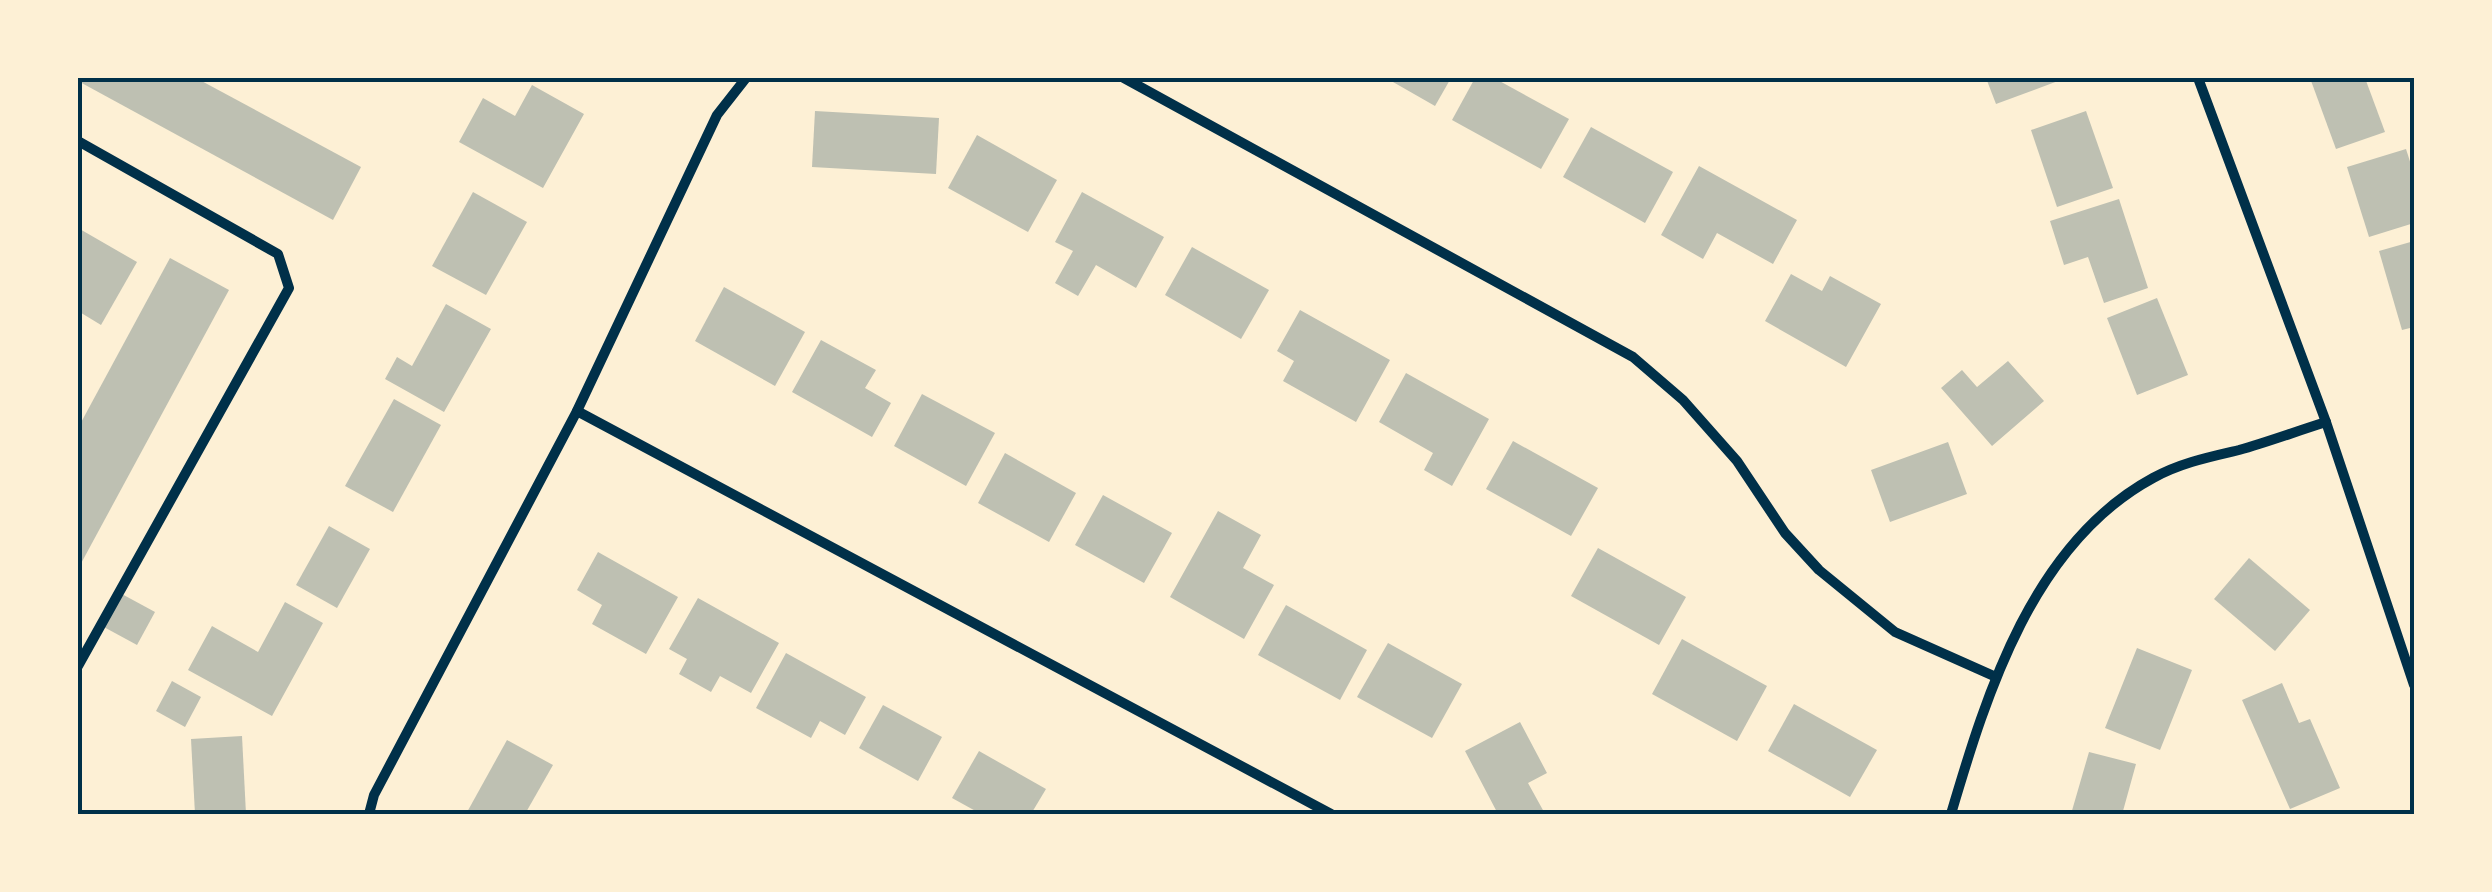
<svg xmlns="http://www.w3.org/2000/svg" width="2492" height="892" viewBox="0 0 2492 892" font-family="'Libre Baskerville',serif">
<rect width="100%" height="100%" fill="#fdf0d5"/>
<g fill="#bec0b2">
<path d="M78,78H196L361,167L333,220L78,81Z"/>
<path d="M1386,78H1451L1435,106Z"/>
<path d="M1475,78H1494L1569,119L1541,169L1452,120Z"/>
<path d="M1986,78H2066L1996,104Z"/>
<path d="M2310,78H2365L2385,132L2336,149Z"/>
<path d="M532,85L584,114L543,188L459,142L483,98L515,116Z"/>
<path d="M815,111L939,118L936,174L812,167Z"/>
<path d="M2086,111L2113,188L2057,207L2031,130Z"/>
<path d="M1591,127L1673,172L1645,223L1563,177Z"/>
<path d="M977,135L1057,180L1028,232L948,188Z"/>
<path d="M2406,149L2414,174V223L2369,237L2347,167Z"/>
<path d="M1699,166L1797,220L1773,264L1717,233L1703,259L1661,235Z"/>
<path d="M473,192L527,222L486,295L432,266Z"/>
<path d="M1082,192L1164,237L1136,288L1096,265L1078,296L1055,283L1073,251L1055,242Z"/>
<path d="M2119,199L2148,288L2104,303L2088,257L2064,265L2050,221Z"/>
<path d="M78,228L137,262L101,325L78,311Z"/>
<path d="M2414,241V327L2402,330L2379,251Z"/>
<path d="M1192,247L1269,290L1241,339L1165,295Z"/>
<path d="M170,258L229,290L78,569V428Z"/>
<path d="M1791,274L1822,291L1830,276L1881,304L1846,367L1765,321Z"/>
<path d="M724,287L805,332L775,386L695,341Z"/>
<path d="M2157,298L2188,375L2137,395L2107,318Z"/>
<path d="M446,304L491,329L444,412L385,379L397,357L412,366Z"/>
<path d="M1300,310L1390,360L1356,422L1283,381L1294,361L1277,351Z"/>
<path d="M821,340L876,370L865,388L891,403L872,437L792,392Z"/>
<path d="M2008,361L2044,401L1992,446L1941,388L1962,370L1977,387Z"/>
<path d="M1406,373L1489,419L1452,486L1424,470L1433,453L1379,422Z"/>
<path d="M922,394L995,433L966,486L894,446Z"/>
<path d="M394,399L441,425L393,512L345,486Z"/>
<path d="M1513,441L1598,488L1571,536L1486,489Z"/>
<path d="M1948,442L1967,494L1890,522L1871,470Z"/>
<path d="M1005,453L1076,493L1049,542L978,503Z"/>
<path d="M1103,495L1172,533L1144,583L1075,545Z"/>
<path d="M1218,511L1261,535L1243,568L1274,585L1244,639L1170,597Z"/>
<path d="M329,526L370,549L337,608L296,585Z"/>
<path d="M1598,548L1686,597L1659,645L1571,596Z"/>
<path d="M598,552L678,597L646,654L592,624L602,605L577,590Z"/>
<path d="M2249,558L2310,610L2275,651L2214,599Z"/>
<path d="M120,593L155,612L137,645L102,626Z"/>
<path d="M698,598L779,643L751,693L720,676L711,692L679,674L687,659L669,649Z"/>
<path d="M285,602L323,623L272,716L188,670L212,626L258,652Z"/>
<path d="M1286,605L1367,650L1340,700L1258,655Z"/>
<path d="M1682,639L1767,686L1737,741L1652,694Z"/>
<path d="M1388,643L1462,684L1432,738L1357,697Z"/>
<path d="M2137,648L2192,670L2160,750L2105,728Z"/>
<path d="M786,653L866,697L845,735L820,721L811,738L756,708Z"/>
<path d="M172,681L201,697L185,727L156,711Z"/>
<path d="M2282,683L2299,723L2310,719L2340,788L2290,809L2242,700Z"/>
<path d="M1794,704L1877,750L1850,797L1768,751Z"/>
<path d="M883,705L942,737L918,781L859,748Z"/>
<path d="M1520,722L1547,773L1528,783L1544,812L1498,814L1465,751Z"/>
<path d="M242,736L246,814H195L191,739Z"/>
<path d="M507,740L553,765L525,814H466Z"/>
<path d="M979,751L1046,789L1031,814H981L952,798Z"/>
<path d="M2089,752L2136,764L2123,811L2132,814H2071Z"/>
</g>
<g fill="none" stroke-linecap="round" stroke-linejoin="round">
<g stroke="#003049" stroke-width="10">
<path d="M1124,78L1633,357L1683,400L1737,461L1785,533L1819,570L1895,632L1996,677"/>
<path d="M2198,78L2326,422L2414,685"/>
<path d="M78,141L278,254L289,288L78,666"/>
<path d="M577,411L1331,814"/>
<path d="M369,814L374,795L577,411L717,115L746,78"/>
<path d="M1951,814C1987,692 2033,543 2153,478C2180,463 2209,457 2239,450C2268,442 2297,431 2326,422"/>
</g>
</g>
<rect width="2492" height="892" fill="none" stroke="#fdf0d5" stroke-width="160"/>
<rect x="80" y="80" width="2332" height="732" fill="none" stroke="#003049" stroke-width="4"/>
</svg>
